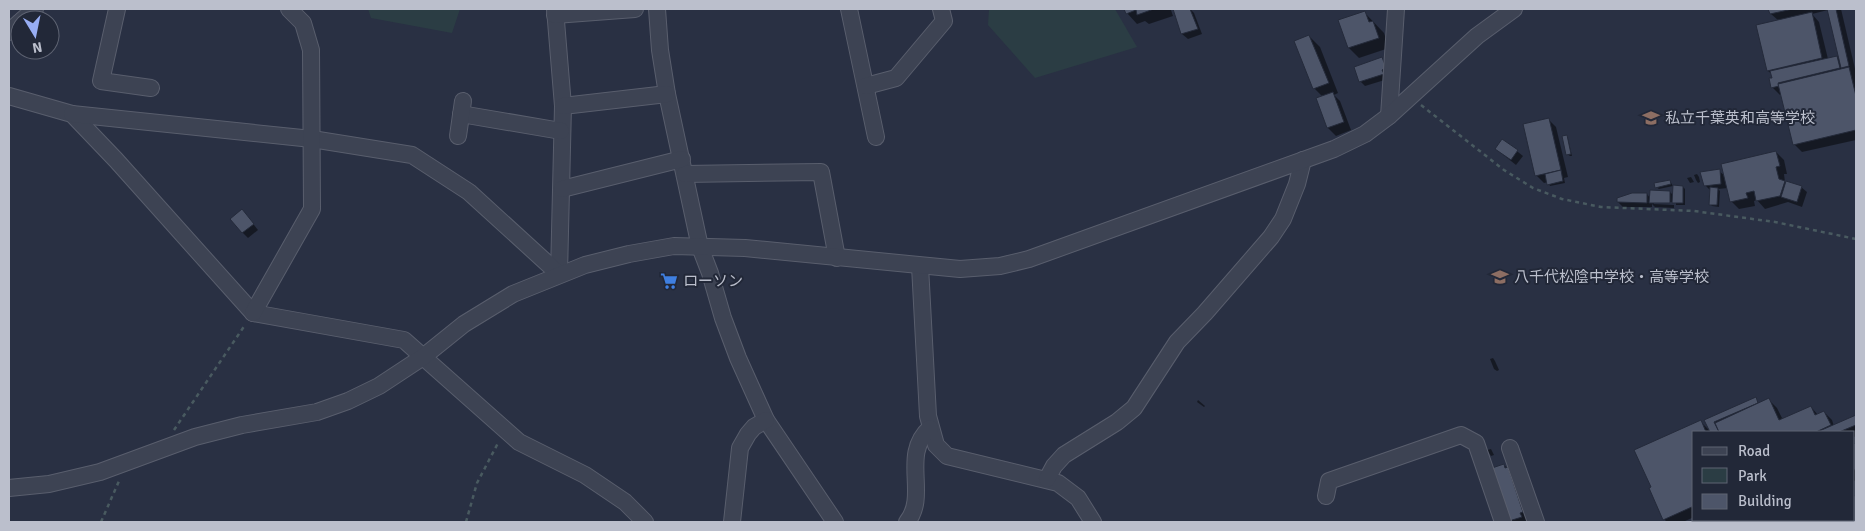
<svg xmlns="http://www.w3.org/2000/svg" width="1865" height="531" viewBox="0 0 1865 531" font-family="Signika,'Noto Sans JP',sans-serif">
<rect width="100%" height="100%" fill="#293043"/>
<g fill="#2b3d44">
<path d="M368,9H460L452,33L371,18Z"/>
<path d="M989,9H1115L1137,47L1035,78L988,25Z"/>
</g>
<g fill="#0007" fill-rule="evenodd">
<path d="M1125,9H1174L1171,10L1173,16L1149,24L1145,21L1137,24L1127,13Z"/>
<path d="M1174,9H1190L1194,13L1202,34L1188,39L1182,34Z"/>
<path d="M1770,9H1841L1856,73V140L1802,152L1794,144L1782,95H1780L1772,87L1773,75L1768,71L1779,21L1771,14ZM1828,10L1839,56L1828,59L1819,22L1812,14Z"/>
<path d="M1364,12L1384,33L1389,48L1359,58L1349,48L1340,21Z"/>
<path d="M1309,36L1320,47L1338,93L1334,95L1340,101L1351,130L1336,136L1328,128L1317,99L1323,97L1314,88Z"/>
<path d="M1382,59L1387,64L1388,79L1365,86L1360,81Z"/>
<path d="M1548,119L1556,127L1568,177L1564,178L1565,183L1550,186L1548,182L1544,183L1536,175Z"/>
<path d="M1566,137L1568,139L1572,156H1570L1567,154Z"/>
<path d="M1503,140L1523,156L1516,165L1496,149Z"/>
<path d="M1776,152L1784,160L1787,174H1784L1785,182L1801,187L1807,192L1802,207L1788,202L1765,209L1757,200L1754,201L1755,206L1739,209L1731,201L1728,188L1718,189L1720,191L1719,207L1712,206L1710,204V190L1705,185L1719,171L1725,176Z"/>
<path d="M1697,174L1699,177L1700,182L1698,183L1696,180L1694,175Z"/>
<path d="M1691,177L1694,182L1690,183L1687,178Z"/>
<path d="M1670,181L1673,186L1659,189L1656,187Z"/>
<path d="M1683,187L1685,189V205H1676V202H1654V204L1674,205V208L1655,207L1652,204V207H1623L1618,202L1647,194L1650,198L1670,192L1674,196Z"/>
<path d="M247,216L258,230L248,238L242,232Z"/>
<path d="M1493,358L1495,361L1499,370L1497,371L1494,369L1490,359Z"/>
<path d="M1755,399L1760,404L1769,400L1777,408L1783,420L1811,407L1818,415L1824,412L1832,420L1834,426L1856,416V436L1854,437V432H1694V517L1683,522H1667L1664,519L1650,489L1701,422L1711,432L1706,421Z"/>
<path d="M1198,400L1205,406L1204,407L1197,402Z"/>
<path d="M1856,444V480L1854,481V445Z"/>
<path d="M1491,449L1494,455L1491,456L1487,450Z"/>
<path d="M1504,465L1515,476L1528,522H1512L1510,521Z"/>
<path d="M1856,496V522H1733L1732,520H1854V498Z"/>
</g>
<g fill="#4d5569" stroke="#242a3a">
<path d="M1124,9H1154L1137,15L1136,10L1126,14Z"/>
<path d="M1173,9H1190L1198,29L1181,34Z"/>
<path d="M1768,9H1793L1770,14Z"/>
<path d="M1827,9H1836L1849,66L1841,68Z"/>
<path d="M1365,11L1369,22L1373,21L1379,38L1348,48L1338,20Z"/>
<path d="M1812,12L1822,58L1767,71L1756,25Z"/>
<path d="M1309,35L1329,83L1313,89L1294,41Z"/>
<path d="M1837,56L1840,68L1778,83L1779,86L1771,88L1769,78H1772L1770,71Z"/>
<path d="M1382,57L1386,68L1382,70L1384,74L1359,82L1354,67Z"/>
<path d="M1849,67L1856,96V130L1793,145L1778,84Z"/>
<path d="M1333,92L1344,122L1327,128L1316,98Z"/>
<path d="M1549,118L1561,170L1535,176L1523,124Z"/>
<path d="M1567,135L1571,154L1566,155L1562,136Z"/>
<path d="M1502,139L1518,150L1511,160L1495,149Z"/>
<path d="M1776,151L1780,166L1776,167L1779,179L1785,181L1780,196L1756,201L1754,191L1746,193L1748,198L1730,202L1721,164Z"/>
<path d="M1720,169L1721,184L1704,186L1700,172Z"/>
<path d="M1561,170L1563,181L1547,185L1545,174Z"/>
<path d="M1670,180L1671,184L1655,188L1654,183Z"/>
<path d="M1786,181L1802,186L1797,202L1781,197Z"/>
<path d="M1673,185L1683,186V203H1672Z"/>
<path d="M1710,187L1718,188L1717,205H1709Z"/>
<path d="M1650,190L1670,191V203H1649Z"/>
<path d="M1632,193H1647V203L1617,202V198Z"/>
<path d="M242,209L254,224L242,233L230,219Z"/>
<path d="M1756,397L1758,403L1714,422L1719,432H1710L1704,420Z"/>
<path d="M1769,398L1779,420L1811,406L1815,415L1824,411L1831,425L1816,432H1719L1715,423Z"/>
<path d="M1856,415V425L1839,432H1817Z"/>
<path d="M1701,420L1706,432H1694V506L1663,520L1649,488L1651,487L1634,450Z"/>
<path d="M1856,442V469L1854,470V444Z"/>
<path d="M1504,464L1505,468L1508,467L1523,512L1520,513L1522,517L1509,521L1492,468Z"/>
<path d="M1856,495V522H1836L1835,520H1854V496Z"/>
<path d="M1744,520H1818L1820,522H1745Z"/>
</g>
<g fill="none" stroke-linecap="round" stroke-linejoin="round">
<g stroke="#595e6d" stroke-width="18">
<g id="minor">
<path d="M117,9L101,81L151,88"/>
<path d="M555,9L563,106L559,274"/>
<path d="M657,9L660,50L667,94L700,247L710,273L723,318L738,358L766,420L835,522"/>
<path d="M849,9L876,137"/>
<path d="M555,15L635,9"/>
<path d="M22,20L35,9"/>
<path d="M9,32L20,22"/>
<path d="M866,86L896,78L944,21L941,9"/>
<path d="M9,96L72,114L116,160L253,313L404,340L519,442L585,475L625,502L645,522"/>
<path d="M563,106L667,94"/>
<path d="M72,114L312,139L412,155L469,192L559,274"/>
<path d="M461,114L561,131"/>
<path d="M1389,116L1396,9"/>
<path d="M458,136L463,101"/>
<path d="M685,174L821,172L837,258"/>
<path d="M562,189L682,159"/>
<path d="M920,266L928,416L936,445L947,456L1058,483L1078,498L1093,522"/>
<path d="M253,313L312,209L311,50L303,23L289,9"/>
<path d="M1510,448L1536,522"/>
<path d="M1047,479L1054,466L1064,455L1117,422L1134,408L1177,342L1205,313L1271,237L1283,219L1297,184L1303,160"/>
<path d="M9,488L49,484L100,472L195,437L242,425L317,412L348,401L379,386L423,357L464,324L513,294L585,265L629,254L674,246L745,248L960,269L1000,266L1029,259L1334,149L1365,134L1389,116L1477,36L1514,9"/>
<path d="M1326,496L1329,481L1461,435L1476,443L1503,522"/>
<path d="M732,522L740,448L748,434L754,427L766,420"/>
<path d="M907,522C929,495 900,455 930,428"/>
</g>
</g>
<g stroke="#495a60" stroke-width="2.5" stroke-dasharray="4 4" stroke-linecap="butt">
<path d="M1421,105L1504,170L1533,188L1562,199L1601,207L1694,211L1775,222L1856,239"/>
<path d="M174,430L245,325"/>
<path d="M101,522L119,481"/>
<path d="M466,522L477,483L498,443"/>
</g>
<use href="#minor" stroke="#3d4353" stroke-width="16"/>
</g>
<defs>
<g id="school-bare" transform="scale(1.35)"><path d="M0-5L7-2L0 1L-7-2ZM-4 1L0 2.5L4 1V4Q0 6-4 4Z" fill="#8d6e63" stroke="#222838" stroke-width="2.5" paint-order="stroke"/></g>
<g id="supermarket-bare" transform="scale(1.35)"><path d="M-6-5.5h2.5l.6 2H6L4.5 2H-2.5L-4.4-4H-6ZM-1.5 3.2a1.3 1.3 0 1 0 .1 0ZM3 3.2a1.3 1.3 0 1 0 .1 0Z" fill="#3f7fe0" stroke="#222838" stroke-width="2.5" paint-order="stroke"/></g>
</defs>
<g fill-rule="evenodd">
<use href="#school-bare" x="1651" y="118"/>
<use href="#school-bare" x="1500" y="277"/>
<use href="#supermarket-bare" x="669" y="281"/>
</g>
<g text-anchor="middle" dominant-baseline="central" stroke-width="4" stroke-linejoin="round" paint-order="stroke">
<g font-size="15" fill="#bbbfcc" stroke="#222838" text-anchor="start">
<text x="1665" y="118">私立千葉英和高等学校</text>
<text x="1514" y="277">八千代松陰中学校・高等学校</text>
<text x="683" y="281">ローソン</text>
</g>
</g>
<rect width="1865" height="531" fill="none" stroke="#bbbfcc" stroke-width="20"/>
<rect x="1692" y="431" width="162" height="90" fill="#222838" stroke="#5f6473"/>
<rect x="1702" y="447" width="25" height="8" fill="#3d4353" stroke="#5f6473"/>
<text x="1738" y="456" font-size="15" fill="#bbbfcc">Road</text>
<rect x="1702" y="468" width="25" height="15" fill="#2b3d44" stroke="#5f6473"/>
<text x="1738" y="481" font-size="15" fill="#bbbfcc">Park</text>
<rect x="1702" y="494" width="25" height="15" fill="#4d5569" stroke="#5f6473"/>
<text x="1738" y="506" font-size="15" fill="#bbbfcc">Building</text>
<g transform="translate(35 35) rotate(170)"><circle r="24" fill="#222838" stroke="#5f6473"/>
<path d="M0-4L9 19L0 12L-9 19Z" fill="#98aef4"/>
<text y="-8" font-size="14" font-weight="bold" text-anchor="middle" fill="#bbbfcc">N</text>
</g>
</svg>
